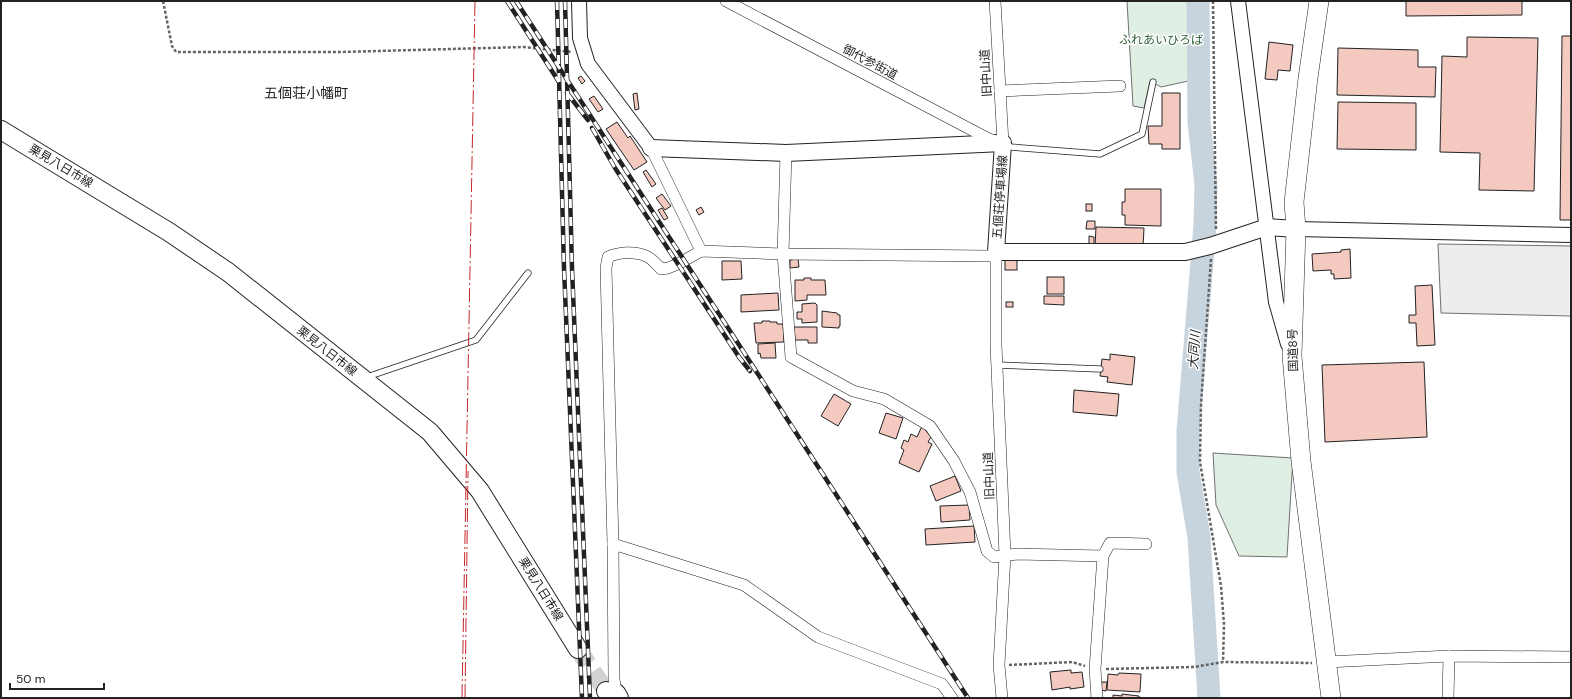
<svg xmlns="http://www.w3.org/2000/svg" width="1572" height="699" viewBox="0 0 1572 699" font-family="'DM Sans','Noto Sans JP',sans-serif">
<rect width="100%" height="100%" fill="#fff"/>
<g fill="#e0efe3" stroke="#6f6f6f">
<path d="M1127,1H1192L1193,80L1161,87L1150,81L1144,108L1133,106Z"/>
<path d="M1213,453L1293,458L1287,557L1239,556L1216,505Z"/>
</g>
<path fill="#ededed" stroke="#6f6f6f" d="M1438,244L1571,246V316L1441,313Z"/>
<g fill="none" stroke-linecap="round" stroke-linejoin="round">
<path stroke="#c7d3dd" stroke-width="23" d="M1198,1L1199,122L1206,185L1205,225L1188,431V472L1199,537L1209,698"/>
</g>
<g fill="#f3c9c0" stroke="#222">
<path d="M1406,1H1522V15L1406,16Z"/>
<path d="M1562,36H1571V220H1560Z"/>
<path d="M1467,37L1538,38L1534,191L1479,190L1480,153L1440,152L1442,56L1467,57Z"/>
<path d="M1269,42L1293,45L1290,71L1278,70L1277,80L1265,79Z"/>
<path d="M1338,48L1418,50V67H1436L1435,97L1337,95Z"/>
<path d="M581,76L585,81L582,84L578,78Z"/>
<path d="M637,93L639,109L635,110L633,94Z"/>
<path d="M1162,93H1180V149H1162V144H1149L1148,126H1162Z"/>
<path d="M594,96L603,109L598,112L589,99Z"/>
<path d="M1338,102L1416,103V150L1337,149Z"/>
<path d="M617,122L628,138L630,136L647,162L634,170L606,129Z"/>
<path d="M646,170L656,184L652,187L643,172Z"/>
<path d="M1125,189H1161V226L1125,225V215H1122V202H1125Z"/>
<path d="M662,194L671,206L665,210L656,198Z"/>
<rect x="1086" y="204" width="6" height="7"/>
<path d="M701,207L704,212L699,215L696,210Z"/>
<path d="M662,208L668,218L664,220L658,210Z"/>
<path d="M1087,221H1095V229H1086Z"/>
<path d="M1096,227L1144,228L1143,247L1095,246Z"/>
<path d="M1089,236L1094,237V245H1089Z"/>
<path d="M1350,249L1351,278L1334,279V274H1331V270L1313,271L1312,254L1341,252V250Z"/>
<path d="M798,259L799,267L790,268V260Z"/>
<rect x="1005" y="260" width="12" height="10"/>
<path d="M722,261H741L742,279L722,280Z"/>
<rect x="1047" y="277" width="17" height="17"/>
<path d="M804,278H811V280H825L826,295H807V300L795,301V280H804Z"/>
<path d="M1432,285L1435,345L1417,346L1416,323H1409V315H1416L1415,286Z"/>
<path d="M778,293L779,310L741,312V295Z"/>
<path d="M1044,296H1064V305L1044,304Z"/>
<rect x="1006" y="302" width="7" height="5"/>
<path d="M815,303L817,305V322L802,323V319H797V312H802V304Z"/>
<path d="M822,311L837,313L838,315H840V326H839V328L822,327Z"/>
<path d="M762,321H770V322H777V324H783L784,342L756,343L754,323H762Z"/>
<path d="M794,327H817V343H808V340H795Z"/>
<path d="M775,343L776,358H761L760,353L758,354V344Z"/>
<path d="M1110,354L1135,357L1132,385L1107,382L1108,377L1100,376L1102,359L1110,360Z"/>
<path d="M1424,362L1427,437L1325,442L1322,365Z"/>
<path d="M1074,390L1119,394L1117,416L1073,412Z"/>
<path d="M834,394L851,404L838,426L821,416Z"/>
<path d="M886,413L903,418L896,439L879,433Z"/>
<path d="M922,426L931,437L928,442L932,444L919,472L899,463L904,450L901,448L904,440L908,442L911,434L917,437Z"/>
<path d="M955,476L961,491L936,501L930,486Z"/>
<path d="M969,505L970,520L941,522L940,506Z"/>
<path d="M974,526L975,542L926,545L925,529Z"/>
<path d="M1071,670V673L1082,672L1084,687L1070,689V687L1052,690L1050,672Z"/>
<path d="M1119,673L1141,674L1140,692L1107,690L1108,674L1118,675Z"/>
<path d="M1102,682H1107L1106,691L1101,690Z"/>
<path d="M1122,694L1139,696L1140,698H1113V695L1122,696Z"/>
</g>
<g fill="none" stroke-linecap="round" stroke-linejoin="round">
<path stroke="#d3d3d3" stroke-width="18" stroke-dasharray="18 9" stroke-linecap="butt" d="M578,649L606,691"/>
<g stroke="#222" stroke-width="7">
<g id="service">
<path d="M1005,144L1011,147L1100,154L1142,134L1153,82"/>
<path d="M997,365L1100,369"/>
<path d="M367,377L476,340L528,273"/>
</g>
</g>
<g stroke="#222" stroke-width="12">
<g id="minor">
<path d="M726,1L989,139L1003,143L995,1"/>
<path d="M1000,91L1120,86"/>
<path d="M651,148L701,251"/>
<path d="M786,153L783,254L791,357L853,391L884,399L930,426L954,461L970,492L987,551L994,557L1017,554L1103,556L1095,669L1097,698"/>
<path d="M996,252V345L1005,555L999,665L1002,698"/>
<path d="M613,544L606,268L608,257C619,252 635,251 646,256C652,258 657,265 661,269L668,268L678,264L701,251L783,254L990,256L996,252"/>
<path d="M1103,556L1110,543L1146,544"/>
<path d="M1327,662L1449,656L1571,657"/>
<path d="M616,693L614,679L613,544L744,585L818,637L942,684L952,698"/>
<path d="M1448,698L1449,656"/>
</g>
</g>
<g stroke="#222" stroke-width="16">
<g id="tertiary">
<path d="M579,1L580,38L588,64L651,148"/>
<path d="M1238,1L1276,302L1288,344"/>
<path d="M1296,229L1571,235"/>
</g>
</g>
<g stroke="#222" stroke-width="18">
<path id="secondary" d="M651,148L786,153L1003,143L996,252H1185L1210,246L1267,227L1296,229"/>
</g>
<g stroke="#222" stroke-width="20">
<g id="primary">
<path d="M1,130L169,232L228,272L430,432L480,491L578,649"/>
<path d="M606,691L616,693L619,698"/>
</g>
</g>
<g stroke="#222" stroke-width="20">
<path id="trunk" d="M1319,1L1308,78L1294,202L1296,229L1292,356L1301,461L1331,698"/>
</g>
<g stroke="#646464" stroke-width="2.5" stroke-dasharray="3 2" stroke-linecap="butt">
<path d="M163,1L172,46L176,52H341L524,47L572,52"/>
<path d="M1213,1L1216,231"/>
<path d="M1211,259L1201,405L1200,462L1221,586L1224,624L1223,662"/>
<path d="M1009,665L1072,662L1085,666"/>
<path d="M1106,669L1194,667L1223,662L1312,663"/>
</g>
<use href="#service" stroke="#fff" stroke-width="5.5"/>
<use href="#minor" stroke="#fff" stroke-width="11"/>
<use href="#tertiary" stroke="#fff" stroke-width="14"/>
<use href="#secondary" stroke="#fff" stroke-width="16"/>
<use href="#primary" stroke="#fff" stroke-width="18"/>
<use href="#trunk" stroke="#fff" stroke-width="19"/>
<g stroke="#222" stroke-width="4.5">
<g id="rail">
<path d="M507,1L559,82"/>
<path d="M516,1L968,698"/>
<path d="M557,1L564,268L582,698"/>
<path d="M565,1L572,268L590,698"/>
<path d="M567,93L588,120"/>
<path d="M592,128L615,168L739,357L750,371"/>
</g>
</g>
<use href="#rail" stroke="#fff" stroke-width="3" stroke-dasharray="9" stroke-linecap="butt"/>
<g stroke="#c62828" stroke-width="1" stroke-dasharray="14 3 2 3" stroke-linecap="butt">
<path d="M462,698L475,1"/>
<path d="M465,698L468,471"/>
</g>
</g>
<g text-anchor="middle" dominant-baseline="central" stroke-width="3" stroke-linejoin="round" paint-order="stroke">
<g font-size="12" fill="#2f5e38" stroke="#fff">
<text x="1161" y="40">ふれあいひろば</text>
</g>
<g font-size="12" fill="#222" stroke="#fff">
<text transform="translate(870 62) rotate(28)">御代参街道</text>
<text transform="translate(986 73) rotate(-93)">旧中山道</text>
<text transform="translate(61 166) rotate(31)">栗見八日市線</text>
<text transform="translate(1000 197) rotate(-86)">五個荘停車場線</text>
<text transform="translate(1293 350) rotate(-91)">国道8号</text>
<text transform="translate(327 351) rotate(38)">栗見八日市線</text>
<text transform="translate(989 476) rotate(-92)">旧中山道</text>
<text transform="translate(541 589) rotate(58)">栗見八日市線</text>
</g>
<g font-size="13" font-style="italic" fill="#222" stroke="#fff">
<text transform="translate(1194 350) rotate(-86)">大同川</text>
</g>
<g font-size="14" fill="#222" stroke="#fff">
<text x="306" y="93">五個荘小幡町</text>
</g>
</g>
<rect width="1572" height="699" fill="none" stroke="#222222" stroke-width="4"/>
<path d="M10 683v6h94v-6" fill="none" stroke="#222222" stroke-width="2"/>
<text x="16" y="683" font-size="12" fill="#222222" stroke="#ffffff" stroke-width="3" paint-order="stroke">50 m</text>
</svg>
